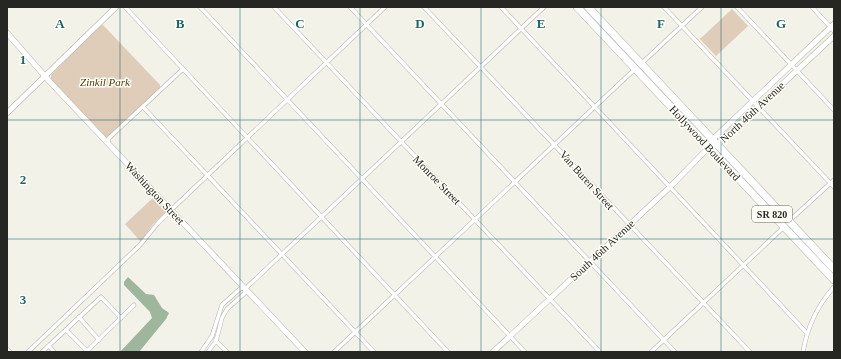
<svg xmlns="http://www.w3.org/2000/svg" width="841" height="359" viewBox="0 0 841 359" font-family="Georgia,serif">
<rect width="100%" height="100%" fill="#f2f2e8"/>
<g fill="#dfcdb9">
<path d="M732,9L748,26L716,56L700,39Z"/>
<path d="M103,25L160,85V88L109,137L105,138L51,79V75L99,26Z"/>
<path d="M155,196L165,207L166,212L153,224L141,242L125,224Z"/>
</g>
<path fill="#9eb59e" d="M128,277L146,294L154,295L162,308L169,313L166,319L139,352H120L152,318L150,312L124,285V282Z"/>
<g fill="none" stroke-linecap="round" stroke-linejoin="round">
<g stroke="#b3b4aa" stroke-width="4.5">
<g id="street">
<path d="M125,7L448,352"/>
<path d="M200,7L525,352"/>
<path d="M274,7L600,352"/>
<path d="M350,7L675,352"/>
<path d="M424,7L750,352"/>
<path d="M501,7L806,332"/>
<path d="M664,7L834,187"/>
<path d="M737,7L834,110"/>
<path d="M812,7L834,31"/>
<path d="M642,63L702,7"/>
<path d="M143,107L374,352"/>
<path d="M108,143L109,138L183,69"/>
<path d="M789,221L834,180"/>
<path d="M245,289L544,7"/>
<path d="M79,317L99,340"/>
<path d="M66,330L87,351"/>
<path d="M215,340L227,352"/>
<path d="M49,346L54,352"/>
<path d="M7,349L10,352"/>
<path d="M28,352L140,245L158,223L171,210L385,7"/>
<path d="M42,352L101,297L121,318"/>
<path d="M86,352L134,305"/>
<path d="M201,352L212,336L222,305L241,288L245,289"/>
<path d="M208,352L216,341L222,318L227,309L245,293V289"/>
<path d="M334,352L635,69"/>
<path d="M651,352L784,227"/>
<path d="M803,352C807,328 817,306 834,287"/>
</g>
</g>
<g stroke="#b3b4aa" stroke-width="6">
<g id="secondary">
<path d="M7,33L51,83L305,352"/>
<path d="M7,113L116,7"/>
<path d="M714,146L718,144L834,36"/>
<path d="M493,352L670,187L709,147L713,139L834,24"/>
</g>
</g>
<g stroke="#b3b4aa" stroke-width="8">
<g id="highway">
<path d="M577,7L834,280"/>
<path d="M588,7L834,269"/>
</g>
</g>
<use href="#street" stroke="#fff" stroke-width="3.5"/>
<use href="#secondary" stroke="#fff" stroke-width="5"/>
<use href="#highway" stroke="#fff" stroke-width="7"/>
</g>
<path fill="none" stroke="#18666b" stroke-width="1" stroke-opacity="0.55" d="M120,7V352M240,7V352M360,7V352M481,7V352M601,7V352M721,7V352M7,120H834M7,239H834"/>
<g text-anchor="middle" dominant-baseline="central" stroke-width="3" stroke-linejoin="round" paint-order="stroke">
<rect fill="#fffff7" stroke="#676763" stroke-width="1" x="752" y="206" width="40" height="16" rx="3"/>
<g font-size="10" font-weight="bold" fill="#262623">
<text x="772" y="214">SR 820</text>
</g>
<g font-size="11" font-style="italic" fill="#56370b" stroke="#fffff7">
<text x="105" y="82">Zinkil Park</text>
</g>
<g font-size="11" fill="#262623" stroke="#fffff7">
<text transform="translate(752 112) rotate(-43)">North 46th Avenue</text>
<text transform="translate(705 143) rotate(47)">Hollywood Boulevard</text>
<text transform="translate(437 180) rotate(46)">Monroe Street</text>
<text transform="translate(587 180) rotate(48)">Van Buren Street</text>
<text transform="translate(155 193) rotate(47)">Washington Street</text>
<text transform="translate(602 250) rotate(-43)">South 46th Avenue</text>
</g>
</g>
<g font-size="13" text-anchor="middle" font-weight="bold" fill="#18666b" stroke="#fffff7" stroke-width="3" stroke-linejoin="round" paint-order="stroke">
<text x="60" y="28">A</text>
<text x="180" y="28">B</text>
<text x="300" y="28">C</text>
<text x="420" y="28">D</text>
<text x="541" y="28">E</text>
<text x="661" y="28">F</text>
<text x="781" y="28">G</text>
<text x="23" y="64">1</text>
<text x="23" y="184">2</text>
<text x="23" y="304">3</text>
</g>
<rect width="841" height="359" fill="none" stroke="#262623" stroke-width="16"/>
</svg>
